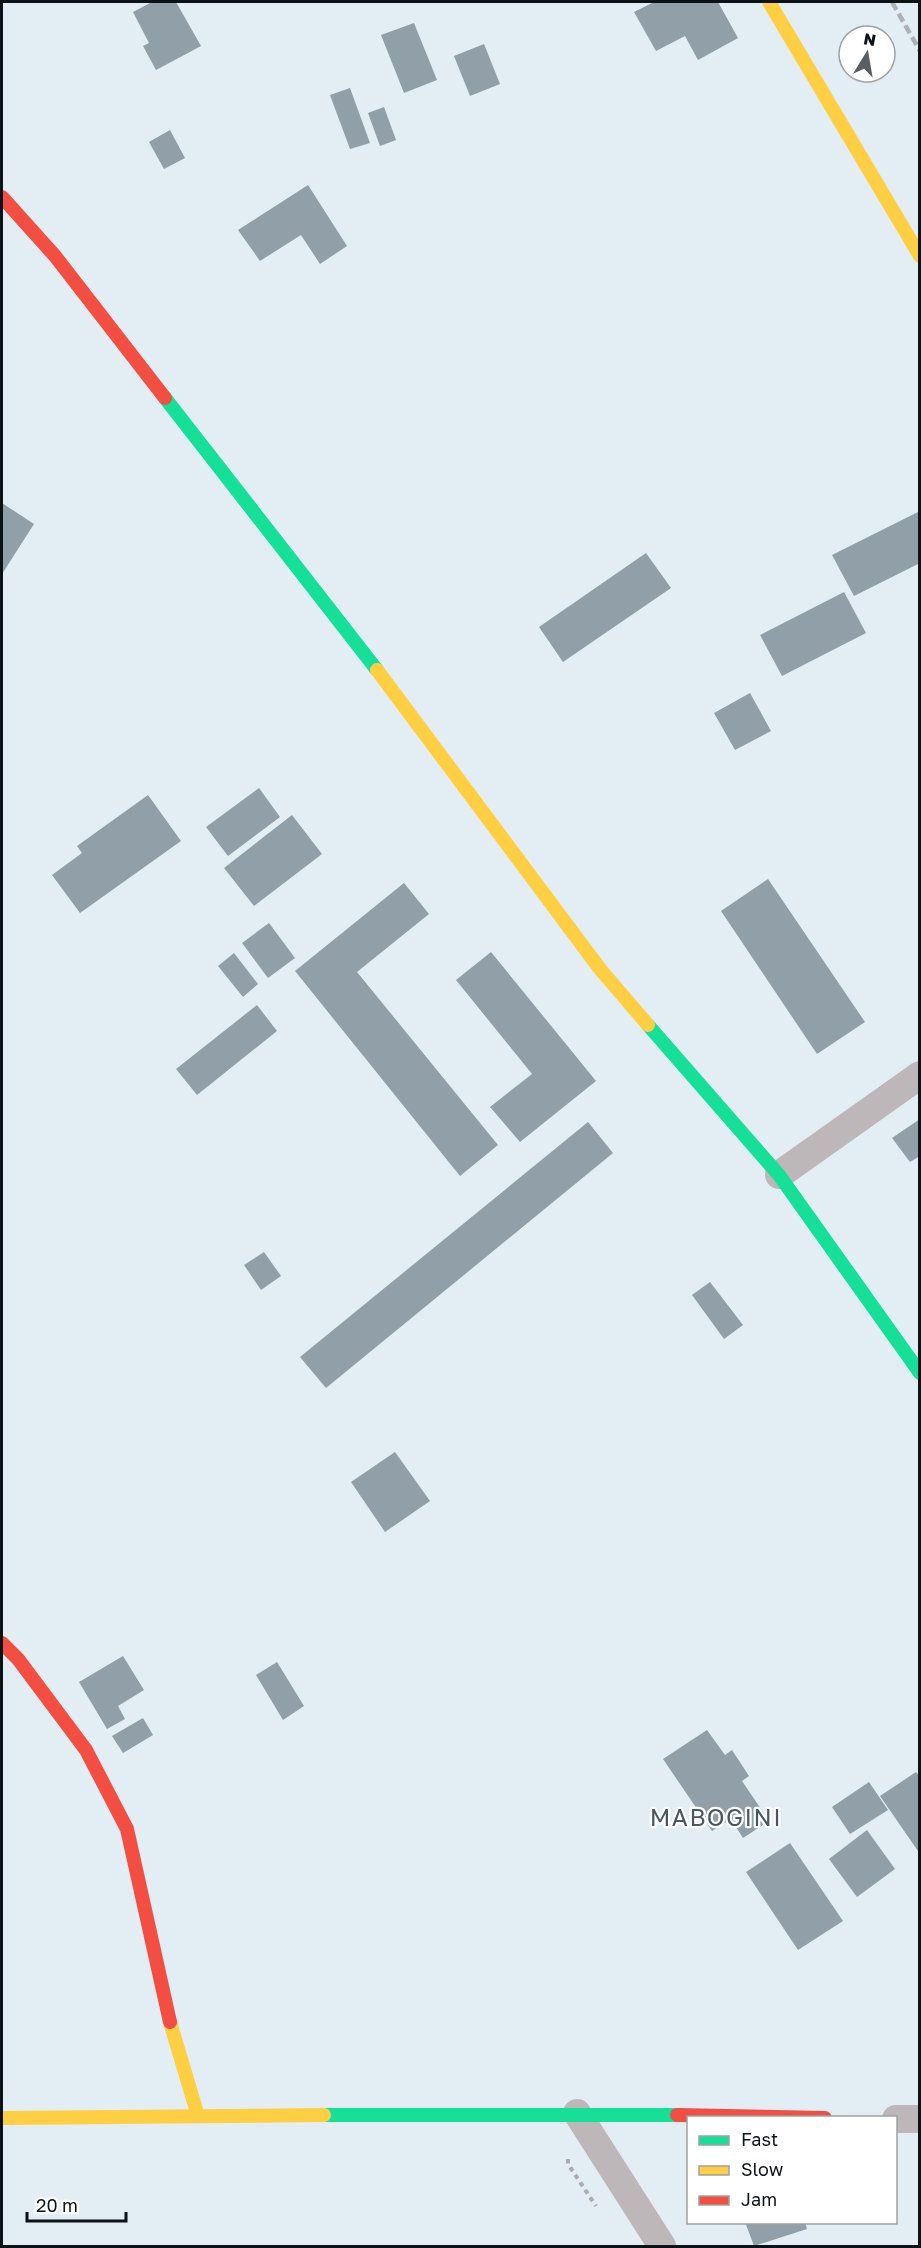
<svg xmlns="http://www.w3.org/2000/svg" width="921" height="2248" viewBox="0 0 921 2248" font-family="'Golos Text',sans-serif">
<rect width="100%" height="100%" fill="#e2edf4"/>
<g fill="#909fa8">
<path d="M152,2H176L201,46L156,70L143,46L149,43L133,12Z"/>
<path d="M654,2H718L738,38L698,60L685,36L656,51L634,12Z"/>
<path d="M414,23L437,80L404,93L381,35Z"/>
<path d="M484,44L500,84L470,96L454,56Z"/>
<path d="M350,88L370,143L350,149L330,95Z"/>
<path d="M384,107L396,140L380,146L368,113Z"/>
<path d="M170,130L185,158L164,169L149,142Z"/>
<path d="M308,185L347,246L320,264L301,235L260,261L238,230Z"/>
<path d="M2,503L34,524L2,574Z"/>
<path d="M920,511V563L854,596L832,555Z"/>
<path d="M646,553L671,588L563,662L539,627Z"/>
<path d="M844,592L866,633L782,676L760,635Z"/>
<path d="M750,693L771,731L735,750L714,713Z"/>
<path d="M259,788L280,817L228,856L206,827Z"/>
<path d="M148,795L181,841L80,913L52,875L82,853L77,846Z"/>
<path d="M292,815L322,854L254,906L224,868Z"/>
<path d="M768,879L865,1022L817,1054L721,911Z"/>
<path d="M404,883L429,914L357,972L498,1145L460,1176L295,971Z"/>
<path d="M269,923L295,958L268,978L242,943Z"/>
<path d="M491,952L596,1081L520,1142L490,1107L532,1074L456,980Z"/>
<path d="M234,953L258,984L243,997L218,966Z"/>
<path d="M257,1005L277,1031L197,1095L176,1069Z"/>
<path d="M920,1119V1156L910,1162L892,1138Z"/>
<path d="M588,1122L613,1153L326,1388L300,1357Z"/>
<path d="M264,1252L281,1276L261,1290L244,1265Z"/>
<path d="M710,1282L743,1325L724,1339L692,1295Z"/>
<path d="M395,1452L430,1501L385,1532L351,1482Z"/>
<path d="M123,1656L144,1690L118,1706L125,1719L107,1729L79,1682Z"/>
<path d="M277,1662L304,1706L283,1720L256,1675Z"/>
<path d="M143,1718L153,1735L123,1753L112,1736Z"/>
<path d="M707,1730L725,1755L732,1750L749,1776L742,1781L769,1821L743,1838L731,1819L712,1831L663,1759Z"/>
<path d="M916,1772L920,1777V1854L880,1796Z"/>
<path d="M869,1782L888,1810L850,1834L832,1807Z"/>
<path d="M867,1830L895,1869L857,1897L829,1859Z"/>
<path d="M790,1843L843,1921L798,1950L746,1872Z"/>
<path d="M745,2222H805L807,2229L754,2246Z"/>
</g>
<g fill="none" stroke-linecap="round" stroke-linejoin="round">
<path stroke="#acabae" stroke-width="4" stroke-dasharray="4.5 4.5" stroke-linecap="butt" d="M568,2159V2164L596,2206"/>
<g stroke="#bdb7b9" stroke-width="28">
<path d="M779,1175L920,1075"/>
<path d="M577,2113L662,2246"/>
<path d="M896,2119H920"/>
</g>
<g stroke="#16e098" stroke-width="14">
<path d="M165,398L377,670"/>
<path d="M648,1025L779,1175L920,1373"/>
<path d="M324,2115H677"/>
</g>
<g stroke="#ffcf43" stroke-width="14">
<path d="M769,2L920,256"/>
<path d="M377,670L600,969L648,1025"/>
<path d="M170,2022L198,2116"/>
<path d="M2,2118L324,2115"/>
</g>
<g stroke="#f24e42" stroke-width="14">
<path d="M2,197L55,256L165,398"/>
<path d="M2,1643L18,1659L86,1750L127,1829L170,2022"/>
<path d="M677,2115L825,2118"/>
</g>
<path stroke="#aeb1b4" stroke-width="4.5" stroke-dasharray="9 4.5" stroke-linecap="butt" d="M892,2L920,51"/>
</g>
<g text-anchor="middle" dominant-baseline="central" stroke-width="4.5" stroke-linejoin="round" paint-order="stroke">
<g font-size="24" letter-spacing="1.5" fill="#485862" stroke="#fff">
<text x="716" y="1816">MABOGINI</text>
</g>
</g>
<rect width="921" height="2248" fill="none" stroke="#0c1317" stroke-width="6"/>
<rect x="687" y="2116" width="210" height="108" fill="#ffffff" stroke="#9ea1a2" stroke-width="1.5"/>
<rect x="699" y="2136" width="30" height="9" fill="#16e098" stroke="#9ea1a2" stroke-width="1.5"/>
<text x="741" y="2146" font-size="18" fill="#0c1317">Fast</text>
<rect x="699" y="2166" width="30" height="9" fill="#ffcf43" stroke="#9ea1a2" stroke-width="1.5"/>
<text x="741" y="2176" font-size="18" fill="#0c1317">Slow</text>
<rect x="699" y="2196" width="30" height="9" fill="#f24e42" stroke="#9ea1a2" stroke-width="1.5"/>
<text x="741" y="2206" font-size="18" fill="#0c1317">Jam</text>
<g transform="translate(867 54) rotate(11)"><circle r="28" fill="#ffffff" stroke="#9ea1a2" stroke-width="1.5"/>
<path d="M0-4.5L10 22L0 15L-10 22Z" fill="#575f64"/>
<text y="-9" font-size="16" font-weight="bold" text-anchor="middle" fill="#0c1317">N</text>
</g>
<path d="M27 2212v9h99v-9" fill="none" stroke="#0c1317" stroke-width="3"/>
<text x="36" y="2212" font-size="18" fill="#0c1317" stroke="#ffffff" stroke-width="4.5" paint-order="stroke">20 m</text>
</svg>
